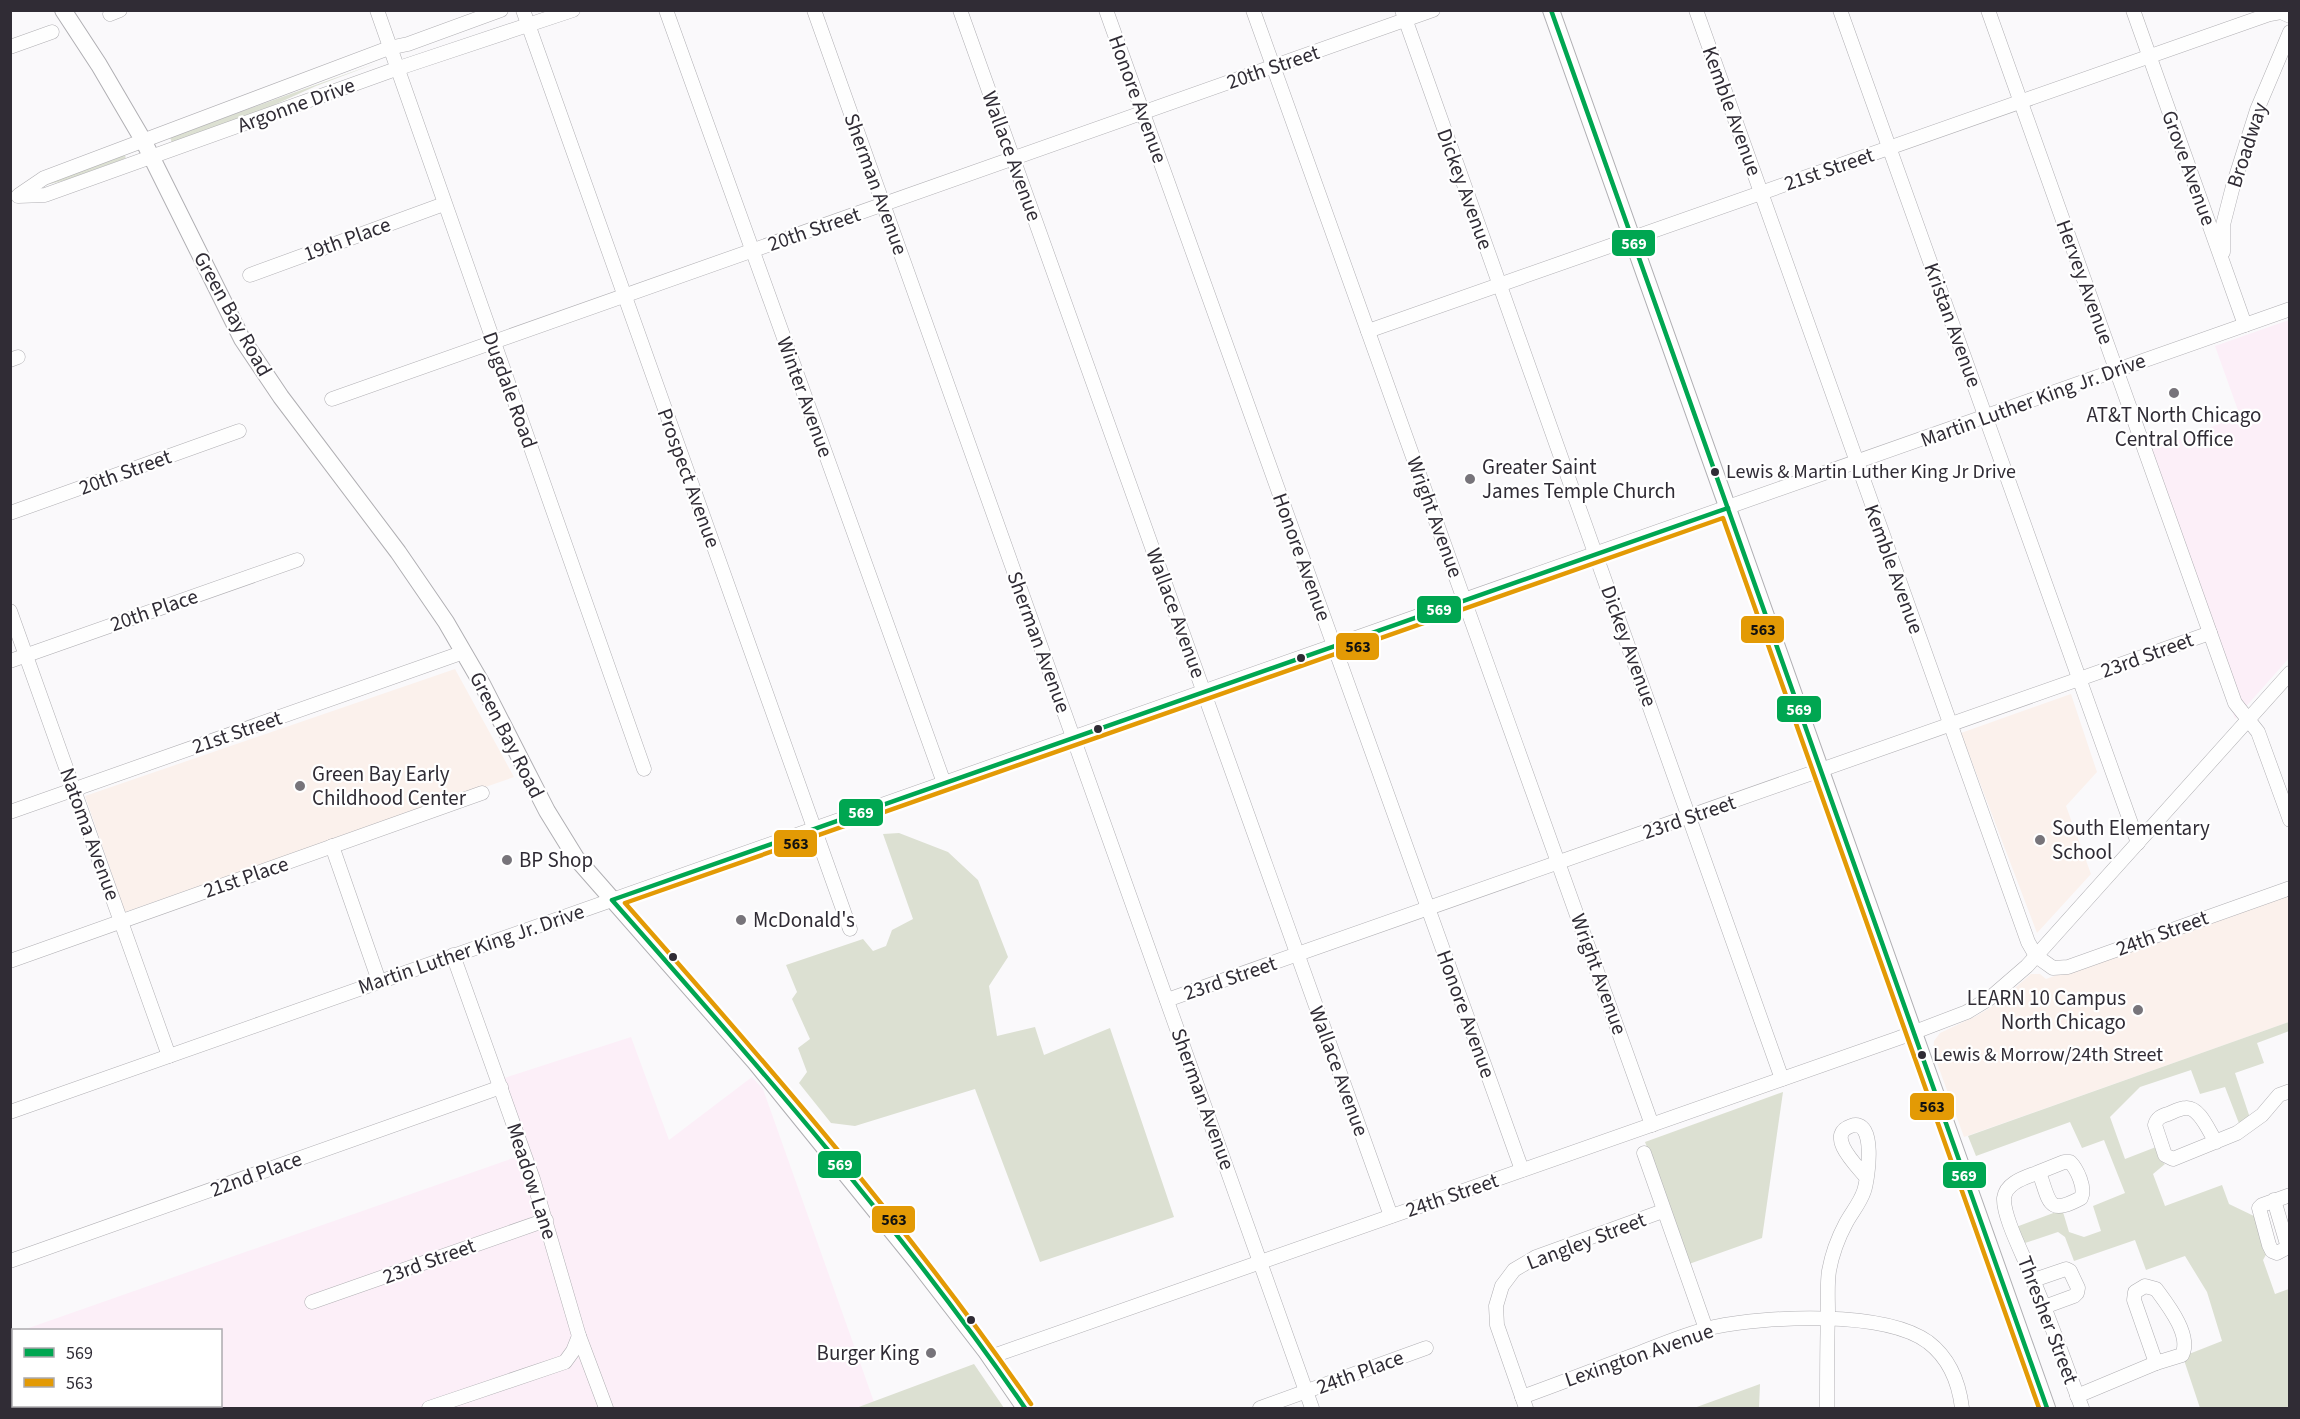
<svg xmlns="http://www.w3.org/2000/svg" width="2300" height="1419" viewBox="0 0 2300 1419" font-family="'Source Sans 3',sans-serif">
<rect width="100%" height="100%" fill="#faf9fb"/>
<g fill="#fceff8">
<path d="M2289,320V658L2235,719L2141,454L2240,416L2215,346Z"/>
<path d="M631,1037L669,1140L752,1077L763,1089L874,1402L856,1408H11L10,1335L13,1334L14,1406H220V1330H23L519,1156L492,1082Z"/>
</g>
<g fill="#fbf1ec">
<path d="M455,669L514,777L125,912L85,796Z"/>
<path d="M2071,694L2097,772L2066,806L2091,874L2037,933L1961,733Z"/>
<path d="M2289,892V1022L1964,1137L1933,1052L1934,1041L1940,1033L1976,1016L1995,1005L2031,974H2040L2046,979Z"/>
</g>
<g fill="#dce0d2">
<path d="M377,63L316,86L263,110L172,143L170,137Z"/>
<path d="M123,154L126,157L124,159L66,180L42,186Z"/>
<path d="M899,833L948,852L978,880L1008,957L989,986L997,1036L1035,1027L1044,1055L1110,1028L1174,1217L1040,1262L975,1089L855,1126L831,1123L799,1083L807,1072L798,1048L810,1039L792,999L797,992L786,965L863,939L873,951L886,946L892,930L913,919L883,834Z"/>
<path d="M2289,1022V1031L2257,1043L2264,1063L2235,1073L2250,1118L2240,1126L2225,1087L2200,1094L2191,1070L2140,1087L2110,1117L2125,1159L2156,1147L2161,1161L2165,1164L2153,1174L2165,1206L2222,1185L2229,1204L2256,1217L2267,1253L2263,1260L2275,1294L2289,1289V1408H2200L2184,1360L2189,1354L2222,1341L2207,1292L2185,1256L2146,1270L2135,1240L2074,1261L2065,1237L2058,1232L2022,1244L2016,1227L2056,1212H2063L2069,1232L2084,1237L2101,1231L2093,1206L2125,1193L2104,1140L2082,1148L2070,1122L1976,1156L1968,1136Z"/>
<path d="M1783,1092L1762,1238L1689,1264L1645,1142Z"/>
<path d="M974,1364L1004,1408H856Z"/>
<path d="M1760,1384L1759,1408H1694Z"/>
</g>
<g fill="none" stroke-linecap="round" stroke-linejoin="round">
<g stroke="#b0afb3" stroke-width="15">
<g id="minor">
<path d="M377,10L644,769"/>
<path d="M523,10L850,929"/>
<path d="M666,10L944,783"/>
<path d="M814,10L1312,1408"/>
<path d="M960,10L1391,1216"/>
<path d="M1106,10L1522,1170"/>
<path d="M1253,10L1652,1125"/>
<path d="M1402,10L1782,1079"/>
<path d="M1696,10L2028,942L2036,956L2053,968L2068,967L2290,888"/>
<path d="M1840,10L2138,843"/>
<path d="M1988,10L2235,703L2258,732L2290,820"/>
<path d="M2133,10L2245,325"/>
<path d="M110,14L120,10"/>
<path d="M10,47L52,32"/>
<path d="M19,195L44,178L389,48L408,44L501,10"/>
<path d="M18,196L45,195L396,69L573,10"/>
<path d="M2223,252V225L2233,186L2257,110L2290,32"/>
<path d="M250,275L444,204"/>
<path d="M1368,331L2270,14L2281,12L2290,16"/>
<path d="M10,360L18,357"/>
<path d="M332,399L1433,10"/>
<path d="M10,513L239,431"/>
<path d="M10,611L169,1056"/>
<path d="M10,661L297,560"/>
<path d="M10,812L464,652"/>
<path d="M332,846L379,981"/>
<path d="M453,955L533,1179L579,1336L606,1408"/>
<path d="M10,961L482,793"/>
<path d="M1167,1000L2210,633"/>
<path d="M10,1112L2290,309"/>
<path d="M2216,1142C2209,1132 2200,1107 2186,1108C2180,1108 2173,1112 2168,1114C2161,1116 2157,1118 2155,1125L2165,1155L2173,1159L2237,1133L2262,1115L2279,1095L2290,1091"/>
<path d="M1644,1153L1706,1329"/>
<path d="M2039,1172L2064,1162H2070C2077,1169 2086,1188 2081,1198C2047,1216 2050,1202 2039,1172C2027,1177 2006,1182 2004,1198C2003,1218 2026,1260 2033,1280C2051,1322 2066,1366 2082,1408"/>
<path d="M2274,1200L2287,1244L2286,1248L2277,1253L2272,1251L2269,1245L2259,1208L2262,1205L2290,1195"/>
<path d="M10,1261L501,1087"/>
<path d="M2034,1280L2066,1269L2070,1271L2078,1288L2077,1293L2074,1296L2044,1307"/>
<path d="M2145,1286L2156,1289C2167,1304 2192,1335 2182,1355L2156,1363L2134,1300L2135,1292Z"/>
<path d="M312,1302L546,1220"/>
<path d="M990,1357L1899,1038L1967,1012L1990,998L2027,966L2290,673"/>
<path d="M2077,1396L2156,1363"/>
<path d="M1522,1397C1561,1383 1599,1368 1637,1354C1662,1344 1688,1333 1714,1327C1766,1316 1884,1310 1928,1342C1949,1358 1959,1383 1962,1408"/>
<path d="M429,1408L565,1362L573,1351L579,1336"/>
<path d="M1260,1408L1426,1348"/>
<path d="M1526,1408L1497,1325L1496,1306L1502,1286L1514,1270L1536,1257L1663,1211"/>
<path d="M1827,1408C1827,1376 1827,1344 1828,1312C1828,1298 1827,1284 1829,1271C1832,1254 1838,1238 1846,1223C1852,1212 1860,1203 1864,1191C1868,1179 1877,1117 1851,1126C1824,1135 1858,1167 1866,1177"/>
</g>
</g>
<g stroke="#b0afb3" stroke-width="18">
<g id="major">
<path d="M63,10L99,65L143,140L242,339L281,397L398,552L446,622L482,684L547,811L576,858L755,1062L917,1262L985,1350L1025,1408"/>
<path d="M1551,10L2047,1408"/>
</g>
</g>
<use href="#minor" stroke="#fefefe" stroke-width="14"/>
<use href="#major" stroke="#fefefe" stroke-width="16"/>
<g stroke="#fff" stroke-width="9">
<g id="bus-1">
<path d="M1551,10L2047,1408"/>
<path d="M1025,1408C901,1228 756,1063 612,900L1728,508"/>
</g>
</g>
<g stroke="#fff" stroke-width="9">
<path id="bus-2" d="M1031,1404C909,1227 767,1064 625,903L1723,518L2039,1408"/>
</g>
<use href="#bus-1" stroke="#00a651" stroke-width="4.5"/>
<use href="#bus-2" stroke="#e39a05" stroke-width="4.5"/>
</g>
<g fill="#77747a" stroke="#fff" stroke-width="2">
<circle cx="2174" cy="393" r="6"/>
<circle cx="1470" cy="479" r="6"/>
<circle cx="300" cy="786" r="6"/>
<circle cx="2040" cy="840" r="6"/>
<circle cx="507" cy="860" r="6"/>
<circle cx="741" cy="920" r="6"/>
<circle cx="2138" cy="1010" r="6"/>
<circle cx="931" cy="1353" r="6"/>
</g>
<g fill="#302c35" stroke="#fff" stroke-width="2">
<circle cx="1715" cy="472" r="5"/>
<circle cx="1301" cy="658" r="5"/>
<circle cx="1098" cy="729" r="5"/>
<circle cx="673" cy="957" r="5"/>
<circle cx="1922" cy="1055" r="5"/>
<circle cx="971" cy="1320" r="5"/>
</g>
<g text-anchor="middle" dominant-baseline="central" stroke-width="4.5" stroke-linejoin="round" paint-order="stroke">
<g font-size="20" fill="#302c35" stroke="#fff" text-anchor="start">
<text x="1726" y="472">Lewis &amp; Martin Luther King Jr Drive</text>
<text x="1933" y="1055">Lewis &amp; Morrow/24th Street</text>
</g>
<g font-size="21" fill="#302c35" stroke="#fff">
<text transform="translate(1273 67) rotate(-19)">20th Street</text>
<text transform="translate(1138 99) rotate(70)">Honore Avenue</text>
<text transform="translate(296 105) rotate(-20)">Argonne Drive</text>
<text transform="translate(1732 111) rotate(70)">Kemble Avenue</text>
<text transform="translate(2247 145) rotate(-72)">Broadway</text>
<text transform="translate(1012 156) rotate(70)">Wallace Avenue</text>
<text transform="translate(2189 168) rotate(70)">Grove Avenue</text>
<text transform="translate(1829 169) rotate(-19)">21st Street</text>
<text transform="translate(876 184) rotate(70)">Sherman Avenue</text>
<text transform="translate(1465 189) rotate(70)">Dickey Avenue</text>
<text transform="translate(814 229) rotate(-19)">20th Street</text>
<text transform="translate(347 239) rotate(-20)">19th Place</text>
<text transform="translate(2085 282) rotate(70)">Hervey Avenue</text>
<text transform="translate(233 314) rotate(61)">Green Bay Road</text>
<text transform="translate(1953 325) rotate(70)">Kristan Avenue</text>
<text transform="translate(510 390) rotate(70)">Dugdale Road</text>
<text transform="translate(805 397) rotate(70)">Winter Avenue</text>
<text transform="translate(2033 400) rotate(-20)">Martin Luther King Jr. Drive</text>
<text transform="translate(125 472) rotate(-20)">20th Street</text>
<text transform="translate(689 478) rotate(70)">Prospect Avenue</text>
<text transform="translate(1435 517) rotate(70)">Wright Avenue</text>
<text transform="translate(1302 557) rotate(70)">Honore Avenue</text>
<text transform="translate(1894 569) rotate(70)">Kemble Avenue</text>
<text transform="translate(154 610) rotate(-19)">20th Place</text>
<text transform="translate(1176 613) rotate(70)">Wallace Avenue</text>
<text transform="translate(1039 642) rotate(70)">Sherman Avenue</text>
<text transform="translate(1629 646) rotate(70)">Dickey Avenue</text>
<text transform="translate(2147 655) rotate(-20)">23rd Street</text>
<text transform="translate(237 732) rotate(-19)">21st Street</text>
<text transform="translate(507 735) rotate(63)">Green Bay Road</text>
<text transform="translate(1689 817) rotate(-19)">23rd Street</text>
<text transform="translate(90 834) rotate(70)">Natoma Avenue</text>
<text transform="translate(246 877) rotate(-19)">21st Place</text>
<text transform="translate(2162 933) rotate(-20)">24th Street</text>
<text transform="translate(471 949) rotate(-19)">Martin Luther King Jr. Drive</text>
<text transform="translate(1599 974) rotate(70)">Wright Avenue</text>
<text transform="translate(1230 978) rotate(-19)">23rd Street</text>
<text transform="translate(1466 1014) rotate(70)">Honore Avenue</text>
<text transform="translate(1339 1071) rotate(70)">Wallace Avenue</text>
<text transform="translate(1203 1099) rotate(70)">Sherman Avenue</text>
<text transform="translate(256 1174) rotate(-20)">22nd Place</text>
<text transform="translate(532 1181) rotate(72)">Meadow Lane</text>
<text transform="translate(1452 1195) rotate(-19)">24th Street</text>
<text transform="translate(1586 1241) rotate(-21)">Langley Street</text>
<text transform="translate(429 1261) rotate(-20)">23rd Street</text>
<text transform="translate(2048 1320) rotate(69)">Thresher Street</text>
<text transform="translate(1639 1355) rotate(-19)">Lexington Avenue</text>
<text transform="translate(1360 1372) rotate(-20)">24th Place</text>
</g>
<g font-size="21" fill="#302c35" stroke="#fff" text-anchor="start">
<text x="2174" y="415" text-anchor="middle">AT&amp;T North Chicago<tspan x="2174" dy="24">Central Office</tspan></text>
<text x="1482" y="467">Greater Saint<tspan x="1482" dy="24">James Temple Church</tspan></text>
<text x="312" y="774">Green Bay Early<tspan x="312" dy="24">Childhood Center</tspan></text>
<text x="2052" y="828">South Elementary<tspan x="2052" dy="24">School</tspan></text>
<text x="519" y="860">BP Shop</text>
<text x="753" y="920">McDonald's</text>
<text x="2126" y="998" text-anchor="end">LEARN 10 Campus<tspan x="2126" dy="24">North Chicago</tspan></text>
<text x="919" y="1353" text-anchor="end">Burger King</text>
</g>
</g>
<g stroke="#fff" stroke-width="2">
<rect x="1611" y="229" width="45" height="28" rx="6" fill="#00a651"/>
<rect x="1416" y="595" width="46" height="29" rx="6" fill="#00a651"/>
<rect x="1740" y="615" width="45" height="29" rx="6" fill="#e39a05"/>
<rect x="1335" y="632" width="45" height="29" rx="6" fill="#e39a05"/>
<rect x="1776" y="695" width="46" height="28" rx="6" fill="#00a651"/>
<rect x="838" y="798" width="46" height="29" rx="6" fill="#00a651"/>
<rect x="773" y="829" width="45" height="29" rx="6" fill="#e39a05"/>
<rect x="1909" y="1092" width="46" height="29" rx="6" fill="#e39a05"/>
<rect x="817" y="1150" width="45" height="29" rx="6" fill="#00a651"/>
<rect x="1942" y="1161" width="45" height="28" rx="6" fill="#00a651"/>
<rect x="871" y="1205" width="45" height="29" rx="6" fill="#e39a05"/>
</g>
<g font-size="16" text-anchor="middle" font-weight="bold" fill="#fff">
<text x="1634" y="249">569</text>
<text x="1439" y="615">569</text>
<text x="1799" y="715">569</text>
<text x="861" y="818">569</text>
<text x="840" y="1170">569</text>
<text x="1964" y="1181">569</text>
</g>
<g font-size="16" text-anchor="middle" font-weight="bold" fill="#111">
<text x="1763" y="635">563</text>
<text x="1358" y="652">563</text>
<text x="796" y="849">563</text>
<text x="1932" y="1112">563</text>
<text x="894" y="1225">563</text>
</g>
<rect width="2300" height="1419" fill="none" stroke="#302c35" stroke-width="24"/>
<rect x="12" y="1329" width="210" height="78" fill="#ffffff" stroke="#acabae" stroke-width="1.5"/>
<rect x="24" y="1348" width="30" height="9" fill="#00a651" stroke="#acabae" stroke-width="1.5"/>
<text x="66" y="1359" font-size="18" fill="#302c35">569</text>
<rect x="24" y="1378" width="30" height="9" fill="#e39a05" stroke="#acabae" stroke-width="1.5"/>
<text x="66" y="1389" font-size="18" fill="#302c35">563</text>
</svg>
